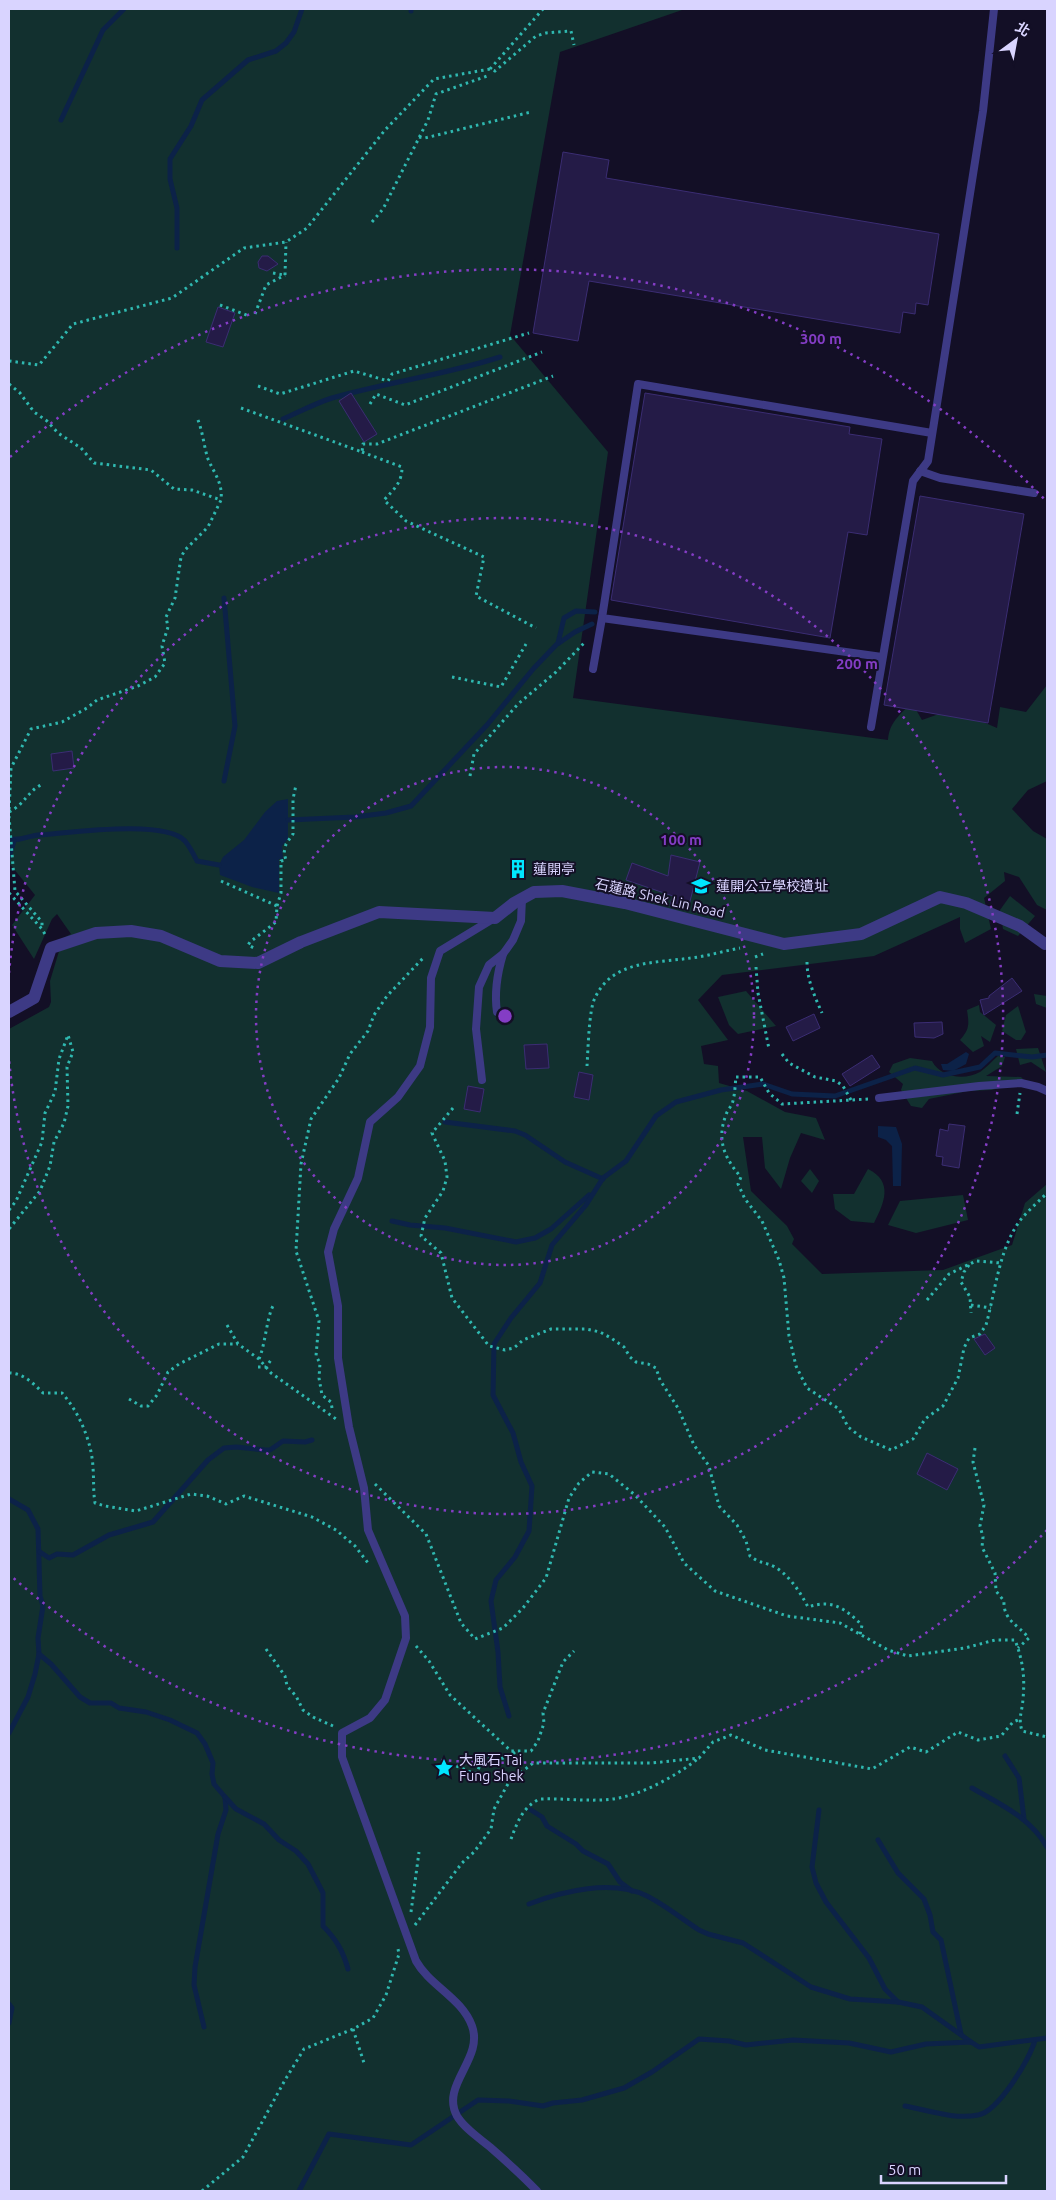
<svg xmlns="http://www.w3.org/2000/svg" width="1056" height="2200" viewBox="0 0 1056 2200" font-family="Ubuntu,'Noto Sans TC',sans-serif">
<rect width="100%" height="100%" fill="#130f26"/>
<g fill="#12302f">
<path d="M9,9H685L560,52L510,335L608,452L573,698L888,740C889,723 900,714 912,703L922,720L953,709L997,728L1000,707L1026,712L1047,685V781L1028,790L1012,809L1033,831L1047,839V910L1037,905L1019,877L1004,872L1005,881L984,898L991,929L965,943L960,929V917L874,956L722,975L698,1000L728,1040L701,1046L704,1064L718,1066L719,1083L747,1091L785,1112L816,1118L825,1140L801,1133L790,1158L781,1189L765,1168L762,1137H743L751,1191L787,1226L794,1239L792,1244L822,1274L943,1270L1012,1245L1025,1203L1047,1184V2191H9V1029L49,1007L51,1002L50,981L63,938L71,934L57,914L52,919L34,959L12,925L35,895L9,863V853L13,852L9,846Z"/>
<path d="M1010,896L1035,916L1018,936L1003,929L1000,910Z"/>
<path d="M746,991L776,1026L738,1034L729,1025L718,997Z"/>
<path d="M1034,994L1047,996V1008L1036,1004Z"/>
<path d="M979,1005L980,1012L996,1025L990,1042L981,1036L984,1046L973,1052L960,1040C970,1029 969,1024 967,1010Z"/>
<path d="M1018,1006L1026,1032L1021,1040H1016L1002,1031L1006,1015Z"/>
<path d="M1038,1048L1046,1072L1031,1062L1020,1065L1016,1049Z"/>
<path d="M998,1056L1005,1057L1002,1066L986,1076L1021,1077L1024,1080L992,1090L968,1091L929,1099L922,1108L911,1106L901,1090L903,1084L889,1072L893,1064L910,1058L932,1061C940,1077 964,1081 980,1072C986,1068 992,1061 998,1056Z"/>
<path d="M810,1169L819,1181L812,1193L801,1181Z"/>
<path d="M868,1169C894,1182 884,1203 874,1223L851,1221L835,1209L833,1194H854Z"/>
<path d="M963,1195L968,1220L916,1233L888,1225L900,1201Z"/>
</g>
<g fill="#0c2248">
<path d="M288,799V839L282,846L283,859H279V893L252,887L220,875L219,865L223,857L244,840L265,812L277,801Z"/>
<path d="M966,1052L969,1054L966,1064L953,1071L943,1070L941,1064H947Z"/>
<path d="M878,1126L896,1127L902,1144L901,1186H893L892,1146L886,1140L878,1137Z"/>
</g>
<g fill="none" stroke-linecap="round" stroke-linejoin="round">
<g stroke="#0c2248" stroke-width="5">
<path d="M411,9V11"/>
<path d="M61,120L103,30L124,9"/>
<path d="M177,248V208L170,179V159L191,126L202,100L248,60L276,51L286,43L294,32L302,9"/>
<path d="M283,419C299,412 316,403 332,398C387,382 445,375 500,357"/>
<path d="M559,643L575,632L592,624"/>
<path d="M224,781L235,726L224,598"/>
<path d="M288,820L355,817L386,813L411,806L487,725L534,668L558,643L564,618L576,611L595,612"/>
<path d="M9,838C18,842 28,836 38,835C69,833 165,819 185,841C190,847 194,855 197,861L219,865"/>
<path d="M9,857L14,841"/>
<path d="M445,1122L515,1131L525,1135L565,1162L603,1179"/>
<path d="M392,1221L410,1225L445,1228L516,1242L535,1238L551,1229L589,1195"/>
<path d="M9,1499L28,1510L38,1529L40,1596L43,1606L38,1638L39,1654L35,1674L28,1697L9,1733"/>
<path d="M40,1552L49,1558L57,1554L73,1555L109,1535L153,1522L208,1460L224,1448L236,1447L265,1450H270L283,1441L305,1442L312,1440"/>
<path d="M39,1654L51,1664L80,1697L90,1703H111L119,1708L146,1712L170,1720L197,1733L205,1744L213,1763L212,1774L214,1784L225,1797L226,1810L218,1834L195,1967L194,1985L204,2027"/>
<path d="M509,1716L500,1687L498,1652L491,1601L496,1580L515,1557L529,1531L532,1486L521,1462L513,1433L493,1395L494,1344L511,1318L540,1283L552,1245L586,1205L603,1178L626,1161L656,1116L676,1102L721,1090L763,1084L792,1094L835,1096L915,1068L943,1075L980,1067L995,1053L1032,1057L1047,1055"/>
<path d="M1005,1756L1019,1778L1024,1819"/>
<path d="M972,1788C1000,1804 1031,1818 1047,1847"/>
<path d="M225,1797L236,1809L264,1824L279,1840L296,1851L308,1864L323,1893V1926C336,1939 343,1951 348,1969"/>
<path d="M531,1810L542,1817L547,1826L576,1844L583,1851L608,1864L620,1882L632,1891"/>
<path d="M819,1810L812,1867L816,1883L826,1902L869,1958L885,1989L898,2002"/>
<path d="M878,1840L898,1873L924,1899L930,1915L933,1932L941,1940L961,2034"/>
<path d="M529,1904C563,1891 612,1879 647,1896C665,1905 682,1919 699,1930L708,1934L743,1943L811,1987L850,1999L898,2002L922,2007L971,2042"/>
<path d="M9,2004L12,2008L9,2023"/>
<path d="M905,2106C927,2110 955,2120 978,2115C998,2112 1030,2059 1035,2040"/>
<path d="M299,2191L329,2134L411,2145L478,2100L509,2101L543,2106L553,2103L582,2100L624,2088L652,2072L699,2039L729,2041L746,2045L793,2040L849,2043L891,2052L926,2044L971,2042L979,2047L1047,2038"/>
</g>
</g>
<g fill="#241b47" stroke="#3b2d73">
<path d="M563,152L609,160L606,178L939,234L928,305L916,303L915,314L903,312L900,333L589,281L578,341L533,333Z"/>
<path d="M262,256H268L278,264L267,271L259,268L258,262Z"/>
<path d="M218,307L235,313L223,347L206,342Z"/>
<path d="M351,393L377,434L364,442L339,401Z"/>
<path d="M645,393L850,427L849,434L882,439L867,535L848,532L830,638L611,600Z"/>
<path d="M920,496L1024,514L988,723L884,705Z"/>
<path d="M72,751L74,768L53,771L51,754Z"/>
<path d="M671,855L700,862L688,909L670,905L673,896L626,880L632,863L668,876Z"/>
<path d="M1012,978L1022,991L984,1015L980,1000L989,998V996Z"/>
<path d="M814,1014L820,1028L793,1041L786,1027Z"/>
<path d="M942,1022L943,1034L934,1038L915,1037L914,1023Z"/>
<path d="M547,1044L549,1068L526,1069L524,1045Z"/>
<path d="M872,1055L880,1067L850,1086L842,1074Z"/>
<path d="M579,1072L593,1075L589,1100L574,1097Z"/>
<path d="M468,1086L484,1089L480,1112L464,1109Z"/>
<path d="M949,1124L965,1126L959,1168L942,1165L943,1157L936,1156L940,1129L948,1131Z"/>
<path d="M985,1334L995,1348L985,1355L974,1339Z"/>
<path d="M927,1453L958,1469L947,1490L917,1474Z"/>
</g>
<g fill="none" stroke-linecap="round" stroke-linejoin="round">
<g stroke="#2fb8b0" stroke-width="3" stroke-dasharray="2.5 4" stroke-linecap="butt">
<path d="M490,69L543,9"/>
<path d="M419,137L425,138L531,112"/>
<path d="M372,222L383,209L428,120L436,94L490,75"/>
<path d="M273,273L284,275"/>
<path d="M285,275L286,242"/>
<path d="M220,305L249,316"/>
<path d="M255,314L266,285L285,275"/>
<path d="M9,361L39,365L73,324L172,298L244,248L286,242L307,228L385,130L434,79L490,69L495,71L536,36L546,33L571,31L574,45"/>
<path d="M9,384L20,393L34,412L47,421L58,433L81,448L94,463L151,470L174,489L192,490L221,500L208,527L185,550L181,557L175,598L166,617L168,627L162,646L165,663L155,677L138,686L97,700L87,708L62,722L31,729L11,768L9,812"/>
<path d="M258,386L280,394L354,371L388,381L392,374L529,333"/>
<path d="M370,404L376,394L405,405L542,352"/>
<path d="M241,408L362,452L363,444H377L553,376"/>
<path d="M198,420C203,433 204,447 208,459C214,473 223,483 221,500"/>
<path d="M362,452L402,467C402,483 394,489 384,500L406,521L484,557L476,596L536,628"/>
<path d="M452,677L501,687L526,644"/>
<path d="M470,776L474,754L518,704L556,672L586,641"/>
<path d="M9,812C25,804 28,791 41,785"/>
<path d="M9,816L15,891L42,922V929"/>
<path d="M221,881L277,906L276,922L250,942L248,945L254,948"/>
<path d="M9,893L42,929L46,936"/>
<path d="M277,906L281,893V861L286,860L284,853L286,844L293,834V799L296,785"/>
<path d="M755,957L763,954"/>
<path d="M807,962C807,980 815,997 822,1013"/>
<path d="M756,967L758,993L769,1049"/>
<path d="M782,1054L789,1063L815,1077L836,1081L843,1086L851,1100"/>
<path d="M587,1066C588,1051 589,1008 595,998C612,960 656,963 691,958C708,956 724,951 740,948"/>
<path d="M868,1099L782,1104L769,1093L760,1077H736C735,1085 735,1096 732,1104C730,1108 727,1111 726,1115C716,1140 725,1159 741,1177L738,1184L745,1199L762,1221L779,1260L784,1278L789,1336L796,1366L807,1388L839,1409L848,1427L861,1437L891,1450L913,1439L925,1419L943,1406L958,1378L964,1348L969,1338L980,1334L986,1325C996,1289 999,1247 1022,1218C1030,1209 1039,1201 1047,1193"/>
<path d="M453,1108L432,1133L445,1161L447,1177L443,1191L425,1218L421,1236L441,1253L452,1298L489,1346L505,1350L514,1348L523,1340L551,1329H586L600,1332L611,1338L624,1347L630,1357L636,1362L648,1364L656,1368L660,1380L678,1408L694,1445L709,1466L719,1506L737,1525L746,1541L750,1556C760,1564 766,1562 775,1567C790,1576 800,1592 808,1607C833,1599 844,1608 862,1625L860,1635"/>
<path d="M1017,1114L1020,1093"/>
<path d="M9,1210L16,1201L42,1142L45,1113L55,1092L59,1059L68,1035L73,1052L67,1067L68,1106L64,1123L54,1142L50,1166L40,1191L9,1229"/>
<path d="M969,1265L964,1272L961,1282L970,1297L971,1313"/>
<path d="M927,1300L949,1274L976,1261L1001,1263"/>
<path d="M971,1305L991,1308"/>
<path d="M227,1325L238,1344L259,1359L271,1373L336,1419"/>
<path d="M259,1359C266,1343 267,1312 275,1303"/>
<path d="M258,1367H266L271,1360"/>
<path d="M9,1373C23,1373 33,1383 43,1393H62C79,1412 92,1442 93,1468C94,1480 93,1490 95,1503L105,1506L136,1511L191,1494L207,1496L226,1504L244,1496L312,1517L336,1530L355,1546L368,1563"/>
<path d="M129,1399L141,1406H148L157,1395L168,1372L179,1364L219,1344H238"/>
<path d="M332,1408L331,1402L322,1395L319,1378L320,1363L316,1356L319,1321L296,1251L301,1164L311,1119L339,1078L350,1054L368,1031L374,1015L387,996L425,956"/>
<path d="M975,1448L973,1462L984,1505L980,1526L983,1537L982,1547L995,1573L996,1591L1004,1601C1003,1620 1018,1625 1029,1638L1018,1648"/>
<path d="M375,1484L426,1534L461,1623L475,1639L503,1628L523,1608L546,1578L569,1498L579,1483L592,1472L609,1474L635,1495L665,1527L684,1563L715,1591L787,1616L840,1623L888,1650L908,1656L965,1648L995,1640H1015C1023,1661 1025,1677 1023,1699C1022,1713 1018,1717 1022,1731L1047,1737"/>
<path d="M416,1646L429,1661L450,1695L511,1751H531L538,1741L544,1723L543,1713L563,1662L574,1651"/>
<path d="M266,1649L285,1676L287,1686L296,1696L303,1710L313,1717L333,1726"/>
<path d="M444,1768L454,1765L473,1773H477L483,1756C497,1759 504,1761 515,1752"/>
<path d="M511,1839C517,1823 523,1806 540,1799C564,1798 589,1802 613,1799C642,1795 676,1776 699,1758"/>
<path d="M411,1912L419,1852"/>
<path d="M415,1925L462,1863L474,1852L491,1829L494,1809L509,1782L533,1763H652L699,1758L713,1742L731,1735L765,1750L872,1769L910,1747L926,1752L958,1732L978,1740L1001,1736L1013,1722L1018,1720"/>
<path d="M353,2029L364,2063"/>
<path d="M202,2191L243,2157L285,2080L304,2049L353,2029L373,2018L386,1995L399,1954L398,1949"/>
</g>
<g stroke="#3d3a85" stroke-width="8">
<path d="M920,471L940,478L1034,493"/>
<path d="M882,657L602,618L638,384L932,433"/>
<path d="M593,669L602,618"/>
<path d="M871,727L913,481L928,461L983,111L994,9"/>
<path d="M491,920L440,951L431,978L430,1027L420,1066L398,1097L370,1122L358,1178L334,1229L328,1252L338,1306V1358L349,1427L364,1488L368,1530L405,1616L406,1638L385,1700L370,1718L342,1733V1757L416,1961C430,1986 462,1998 472,2026C484,2059 440,2085 457,2116C464,2128 479,2138 490,2147C506,2161 522,2175 537,2191"/>
<path d="M497,1012C494,992 497,974 503,954"/>
<path d="M482,1080L476,1029L479,987L489,965L503,954L513,940L521,921L522,898"/>
<path d="M879,1098L979,1086L1021,1083L1038,1087L1047,1091"/>
</g>
<path stroke="#3d3a85" stroke-width="12" d="M9,1012L34,998L51,948L96,933L131,931L161,936L220,961L258,963L301,942L379,912L495,918L514,903L534,892L562,891L625,903L784,944L861,934L940,897L966,903L1020,926L1045,944L1047,943"/>
</g>
<g fill="none" stroke="#843dc5" stroke-width="2.5" stroke-dasharray="2.5 5">
<circle cx="505" cy="1016" r="249"/>
<path d="M9 973A498 498 0 1 1 9 1059"/>
<path d="M1047 1530A747 747 0 0 1 10 1575M10 457A747 747 0 0 1 1047 502"/>
</g>
<defs>
<g id="building-bare" transform="scale(1.5)"><path d="M-4-6H4V6H1V3H-1V6H-4ZM-2.5-4.3h1.7v1.8h-1.7ZM.8-4.3h1.7v1.8H.8ZM-2.5-1h1.7V.8h-1.7ZM.8-1h1.7V.8H.8Z" fill="#00e5ff" stroke="#130f26" stroke-width="2.5" paint-order="stroke"/></g>
<g id="school-bare" transform="scale(1.5)"><path d="M0-5L7-2L0 1L-7-2ZM-4 1L0 2.5L4 1V4Q0 6-4 4Z" fill="#00e5ff" stroke="#130f26" stroke-width="2.5" paint-order="stroke"/></g>
<g id="sight-bare" transform="scale(1.5)"><path d="M0-6L1.8-2.2L6-1.7L2.9 1.2L3.7 5.4L0 3.3L-3.7 5.4L-2.9 1.2L-6-1.7L-1.8-2.2Z" fill="#00e5ff" stroke="#130f26" stroke-width="2.5" paint-order="stroke"/></g>
</defs>
<g fill-rule="evenodd">
<use href="#building-bare" x="518" y="869"/>
<use href="#school-bare" x="701" y="886"/>
<use href="#sight-bare" x="444" y="1768"/>
</g>
<g text-anchor="middle" dominant-baseline="central" stroke-width="4" stroke-linejoin="round" paint-order="stroke">
<g font-size="14" fill="#d9d4ff" stroke="#130f26" text-anchor="start">
<text x="533" y="869">蓮開亭</text>
<text x="716" y="886">蓮開公立學校遺址</text>
<text x="459" y="1760">大風石 Tai<tspan x="459" dy="16">Fung Shek</tspan></text>
</g>
<g font-size="14" fill="#d9d4ff" stroke="#130f26">
<text transform="translate(660 898) rotate(13)">石蓮路 Shek Lin Road</text>
</g>
</g>
<circle cx="505" cy="1016" r="8" fill="#843dc5" stroke="#130f26" stroke-width="2.5"/>
<g font-size="15" text-anchor="middle" font-weight="bold" fill="#843dc5" stroke="#130f26" stroke-width="4" stroke-linejoin="round" paint-order="stroke">
<text x="821" y="344">300 m</text>
<text x="857" y="669">200 m</text>
<text x="681" y="845">100 m</text>
</g>
<rect width="1056" height="2200" fill="none" stroke="#d9d4ff" stroke-width="20"/>
<g transform="translate(1016 40) rotate(32)" stroke="#130f26" stroke-width="4" paint-order="stroke">
<path d="M0-4L9 19L0 12L-9 19Z" fill="#d9d4ff"/>
<text y="-8" font-size="14" font-weight="bold" text-anchor="middle" fill="#d9d4ff">北</text>
</g>
<path d="M881 2175v8h125v-8" fill="none" stroke="#d9d4ff" stroke-width="2.5"/>
<text x="888" y="2175" font-size="15" fill="#d9d4ff" stroke="#130f26" stroke-width="4" paint-order="stroke">50 m</text>
</svg>
